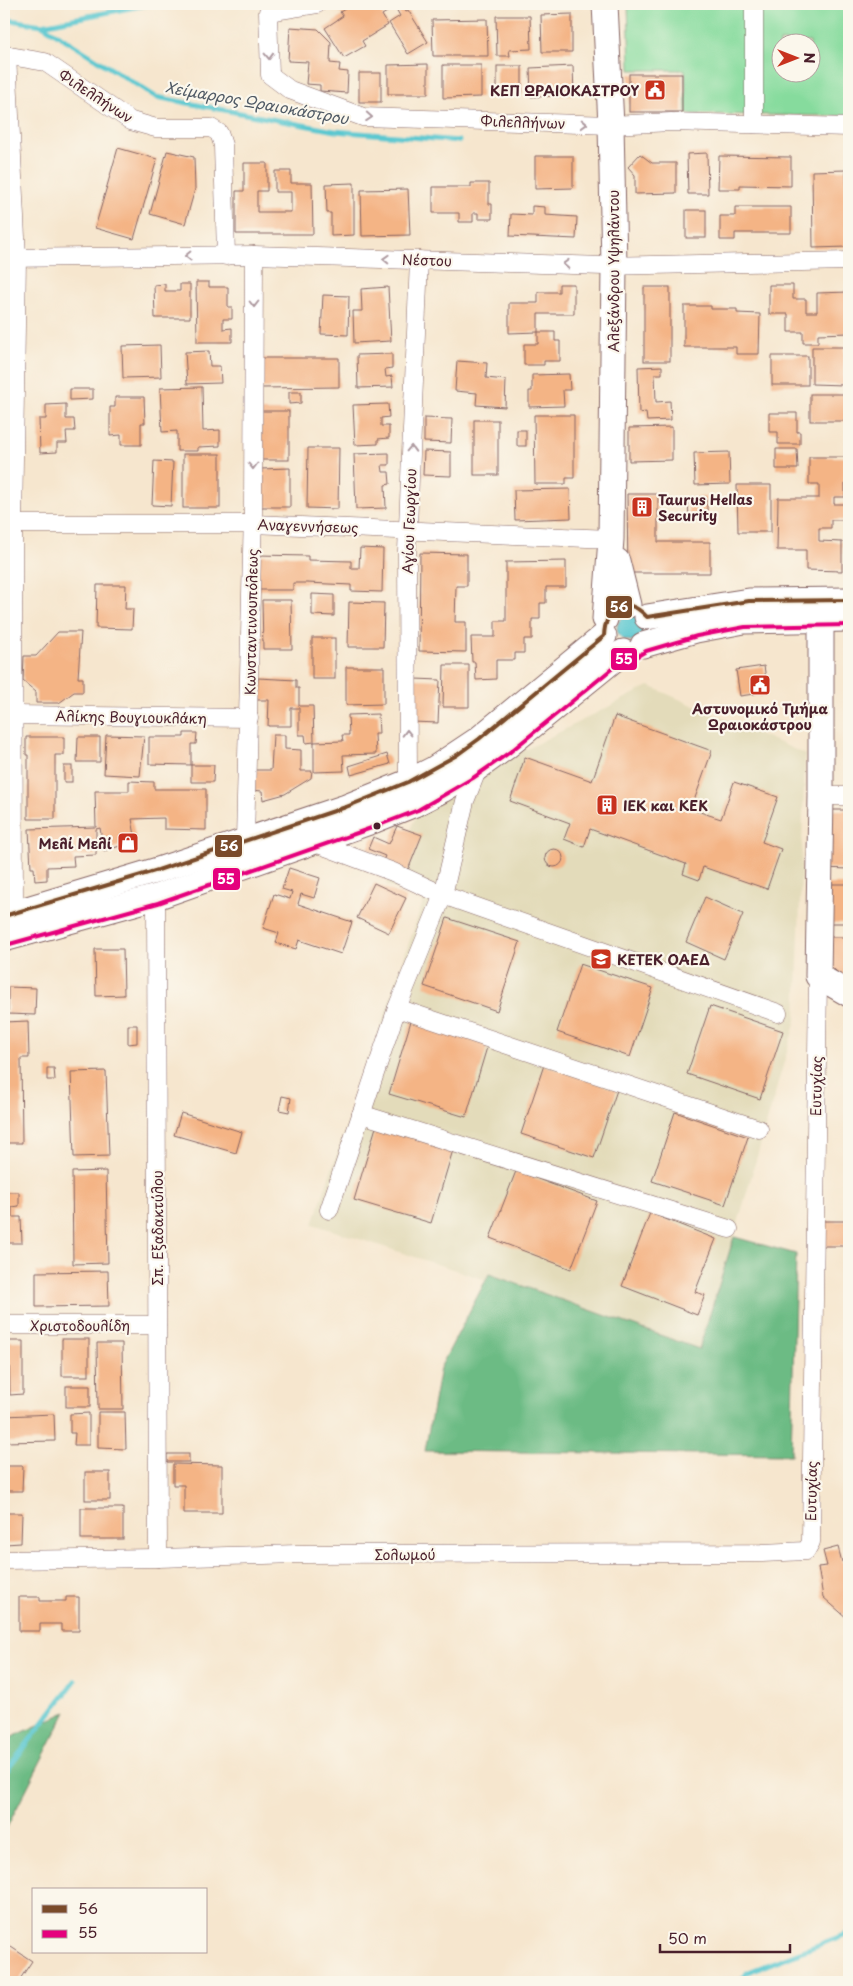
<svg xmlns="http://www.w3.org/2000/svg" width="853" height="1986" viewBox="0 0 853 1986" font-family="'Playpen Sans',sans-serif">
<rect width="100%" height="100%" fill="#fbf7ec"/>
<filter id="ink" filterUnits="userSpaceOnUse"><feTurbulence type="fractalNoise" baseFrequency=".02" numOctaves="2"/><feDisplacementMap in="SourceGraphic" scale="10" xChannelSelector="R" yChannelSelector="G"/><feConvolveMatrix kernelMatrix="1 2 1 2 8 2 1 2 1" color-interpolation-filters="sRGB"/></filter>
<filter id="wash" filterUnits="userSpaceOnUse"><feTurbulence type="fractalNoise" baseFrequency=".0096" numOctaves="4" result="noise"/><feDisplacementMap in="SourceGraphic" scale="20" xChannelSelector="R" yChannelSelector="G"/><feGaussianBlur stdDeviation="1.12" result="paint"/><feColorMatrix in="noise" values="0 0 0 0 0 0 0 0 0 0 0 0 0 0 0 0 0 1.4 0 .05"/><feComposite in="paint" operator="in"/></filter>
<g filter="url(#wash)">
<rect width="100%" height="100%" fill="#f6e6ce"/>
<path fill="#e3dbba" d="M649,686L805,754L796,1020L734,1237L699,1349L313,1224L424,899L386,885L416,816L519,753Z"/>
<path fill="#86db9d" stroke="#687d64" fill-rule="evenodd" d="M628,4H849V116L686,114L685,70H630ZM780,42H810V72H780Z"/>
<g fill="#6cbb84" stroke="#5b6d58">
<path d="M734,1237L796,1254L791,1455L425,1451L440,1368L489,1274L699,1349Z"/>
<path d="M66,1712L4,1833V1741Z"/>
</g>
<circle fill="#5bc8d0" stroke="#52747e" cx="630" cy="628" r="13"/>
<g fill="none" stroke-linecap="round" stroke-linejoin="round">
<g stroke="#5bc8d0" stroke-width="5">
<path d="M4,19L42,25L151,4"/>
<path d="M42,25L156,97L335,131L459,141"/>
<path d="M4,1774L75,1681"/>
<path d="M740,1982L746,1973L849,1933"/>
</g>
</g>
<g id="blocks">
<g fill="#f4b485">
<path d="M353,4H402L406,11L408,10L428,42L408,54L389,23L400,16L395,7L382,15L388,25L362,41L365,46L344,58L325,28L343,16L340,12Z"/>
<path d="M572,14V52H542L541,15Z"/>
<path d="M496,16H530L531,49L509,50L510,56H497Z"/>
<path d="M487,19L488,56H433L432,20Z"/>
<path d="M290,27L318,29L331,42L330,63L340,64L339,71L348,72L347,93L320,91V85L306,84L308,62L288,61Z"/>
<path d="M428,64V94H388V65Z"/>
<path d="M443,65H481V97L443,98Z"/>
<rect x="497" y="66" width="25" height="27"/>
<path d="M573,66L574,95L531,97L530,68Z"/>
<rect x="359" y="73" width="22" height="29"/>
<rect x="629" y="74" width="53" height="38"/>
<path d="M118,148L157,159L134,239L95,228Z"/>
<path d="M167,151L194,157L195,189L185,224L150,214Z"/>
<path d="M707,153L708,194H688L687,154Z"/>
<path d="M640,154L652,163H676V193L635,194V175L628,167Z"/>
<path d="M535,156H573V188L535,189Z"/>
<path d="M719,156L791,157V186L740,185V189H718Z"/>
<path d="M244,163H267V191H257V212H291V192H275V171H291V183H312L313,234H236V191H244Z"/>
<path d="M846,170L848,247L813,248L812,171Z"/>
<path d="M354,183V235L331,236V213H327L326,184Z"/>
<path d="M471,183H489V204H492V219H478V213H473V222H459V213H433V187H471Z"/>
<path d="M408,189L410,235L362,236L361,190Z"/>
<path d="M532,206L545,207V215L577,217L576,239L510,236L511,214L532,215Z"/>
<path d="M735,207H791V233H735V240H720V216H735Z"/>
<rect x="686" y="210" width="20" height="28"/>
<path d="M196,282H209V287H228V307H232V319H223V329L232,328V342H197Z"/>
<path d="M165,284V291H180V284H190V318H155L154,285Z"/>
<path d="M559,284H574V314H538V332L509,333V303H538V292H559Z"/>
<path d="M769,285H793V299H806V312H817V293L849,292V333L818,334V343H803V332H788V314H769Z"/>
<path d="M388,287L391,341L354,343L353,311H362L361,289Z"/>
<rect x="644" y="287" width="26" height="74"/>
<path d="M323,295L349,296L348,335L321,334Z"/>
<path d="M684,306H711V309H737V313L760,314L759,354H736V347H684Z"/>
<path d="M538,332H555V341H560V361H544V365H524V344H538Z"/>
<path d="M160,345L161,377L123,378L122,346Z"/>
<path d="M812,347H844V385L812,384Z"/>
<path d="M209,351L210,366H220L221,383L187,384L185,352Z"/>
<path d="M392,354V368L385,369L386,377L392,376L393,387L358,388L357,355Z"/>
<rect x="772" y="356" width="36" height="29"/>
<path d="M262,358H339V387L262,388Z"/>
<path d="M457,361L487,363L486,378L506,380L505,407L476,405L477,393L455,391Z"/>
<path d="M662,366V374H655L656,402L670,401L671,420L647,421L646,412L639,413L638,367Z"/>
<path d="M569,374L570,390H563L564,406L529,407V391H532V375Z"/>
<path d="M202,387L203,431L220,430V446L198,447V451H177V431L162,432L160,388Z"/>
<path d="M70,389H93V399L70,400Z"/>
<path d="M289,392H301V403L289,404Z"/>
<rect x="810" y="394" width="39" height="27"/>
<path d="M115,397H144L145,423H141V445H121V435L110,436V407H115Z"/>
<path d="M66,404V419H74L75,431H66L67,443H57V452L40,453L39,419H46V405Z"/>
<path d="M388,404L389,417L381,418V426H389V438L378,439V444L355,445L353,405Z"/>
<rect x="260" y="411" width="29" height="49"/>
<path d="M769,413H797V432H800V444H778V432H769Z"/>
<path d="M534,415H574V478H566V484H535Z"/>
<path d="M424,418L452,419L451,443L424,442Z"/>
<rect x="474" y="420" width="24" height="55"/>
<path d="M672,427V460L629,461V428Z"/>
<rect x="517" y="430" width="9" height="16"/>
<path d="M308,448H339L338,509L307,508Z"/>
<path d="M776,449H797L798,469H776Z"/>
<path d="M424,451L451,452V476L423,475Z"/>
<path d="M729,452L730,484L695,485L694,453Z"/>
<path d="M389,453V465H382L383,472H389L390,484L385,485L386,508L356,509L354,454Z"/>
<rect x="183" y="454" width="37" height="54"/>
<path d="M809,457H848V484H845V497H834V504H845L844,520H831V528H819V541L842,542V571L806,570V550H777L778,498H819V484H809Z"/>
<path d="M154,461L173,462L171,506L152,505Z"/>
<path d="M290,468V507H260V469Z"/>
<path d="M737,485H771V532H738Z"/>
<path d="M570,489L571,518L515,520L514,490Z"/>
<path d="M627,494H658V542H710V573H628Z"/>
<path d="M706,497L708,519L689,520L688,498Z"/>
<path d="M360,548L383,549L382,592L351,591V585L307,583H293V590H257L258,555L308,556V560L351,561V568H359Z"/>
<path d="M420,553L467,554V586H456L455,622H466V652L419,651Z"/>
<path d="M566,561V587H546V603H540V619H532V639H524V653H515V660H496V679L476,680L475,662H472L471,637H495V621H506V562Z"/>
<path d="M97,585H126L125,609H133L132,629L96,628Z"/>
<path d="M312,594L334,595V616L312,615Z"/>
<path d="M262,600H291L292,649H263Z"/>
<path d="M349,602L384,603L383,647H348Z"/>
<path d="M58,632H81L78,678H83V692H74L59,703H36V692L23,681L24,656H36Z"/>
<rect x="312" y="638" width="23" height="41"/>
<path d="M444,665H469V707H443Z"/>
<path d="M764,666L768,692L740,696L736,670Z"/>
<path d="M346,667H384V704L346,705Z"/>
<path d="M258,678L296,680V688H299V706H313L314,742L306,743L305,735H299V708H291V726H268L269,700H257Z"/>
<path d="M415,679L440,680L438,723L413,722Z"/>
<path d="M378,714L379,734H375L376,754L343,755L344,771L314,772V742L343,741L342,735H349L348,715Z"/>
<path d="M615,716L712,751L691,809L721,819L734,782L778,797L762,842L781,849L767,889L703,867L699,880L683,874L686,864L590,829L584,847L564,839L570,823L510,801L525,757L592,781Z"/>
<path d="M184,733H197L196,744H191V765L149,764V737H184Z"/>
<path d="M106,735L144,736L140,776L104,774Z"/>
<path d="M273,735H285V749L301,750V771H312L311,778L285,794L263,800L262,791L251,790L252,770H271Z"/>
<path d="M26,737H64V755H55V819H28V755H26Z"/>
<path d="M78,737H100V762H77Z"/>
<path d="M387,754L390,764L351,775L349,766Z"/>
<path d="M191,765H214L213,782H191Z"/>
<rect x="64" y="766" width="8" height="16"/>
<path d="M129,781L154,782V789H206V830L164,829V818L132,819L136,841L104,851L100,828L96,829V855L73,856L74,866L47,867V880L35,881L34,868H31L29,829L96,827L95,791H129Z"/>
<path d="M825,810H849V869L823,868Z"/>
<path d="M397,826L422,835L406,875L381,865L385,856L368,849L373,837L389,844Z"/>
<circle cx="554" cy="858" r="9"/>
<path d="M289,868L320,878L314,898L301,894L298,904L352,922L341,954L299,940L296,949L276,943L279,933L263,928L274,894L290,899L292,892L282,889Z"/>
<path d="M374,883L406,898L389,933L357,918Z"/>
<rect x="825" y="884" width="24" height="39"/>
<path d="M705,897L743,914L724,959L686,942Z"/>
<path d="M447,918L520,942L497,1011L424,986Z"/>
<path d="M828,937H849V978H844L828,964Z"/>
<path d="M95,949H123L124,995L96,996Z"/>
<path d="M580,964L653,988L630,1057L557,1032Z"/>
<path d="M8,987L36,988L35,1015L8,1014Z"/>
<path d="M710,1006L783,1031L760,1099L687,1074Z"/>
<path d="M28,1021L29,1058H21L22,1143H4V1022Z"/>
<path d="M411,1021L488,1044L466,1117L389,1094Z"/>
<path d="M128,1025H137V1043L128,1044Z"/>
<path d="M544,1065L617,1090L594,1158L521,1134Z"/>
<path d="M47,1068H54L55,1080H47Z"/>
<path d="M106,1071L109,1156L74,1157L71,1072Z"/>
<path d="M282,1096L291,1098L289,1112L279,1110Z"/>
<path d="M675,1112L748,1137L725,1205L652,1181Z"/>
<path d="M181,1113L242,1132L236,1153L174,1135Z"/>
<path d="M376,1127L453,1150L431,1223L354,1200Z"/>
<path d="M106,1171L108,1263L73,1264L72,1172Z"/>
<path d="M516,1171L597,1201L571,1269L490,1238Z"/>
<path d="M4,1192H19V1206L12,1207V1217H21L22,1243H4Z"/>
<path d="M650,1213L716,1239L695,1292L705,1295L697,1315L622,1286Z"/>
<rect x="817" y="1221" width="31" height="25"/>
<path d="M108,1271L109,1306L36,1307V1272Z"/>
<rect x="62" y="1339" width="27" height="37"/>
<path d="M9,1341H23V1394L10,1395Z"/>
<path d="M97,1343H122L123,1409H98Z"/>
<rect x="66" y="1386" width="24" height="21"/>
<path d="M98,1412H125L126,1449L98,1448Z"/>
<path d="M89,1413V1445H74L75,1433H70V1414Z"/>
<path d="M54,1414L55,1441L4,1442V1416Z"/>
<rect x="167" y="1454" width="22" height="8"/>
<path d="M173,1464L222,1465V1513H184V1485H173Z"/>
<path d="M4,1466H23L22,1491H4Z"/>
<rect x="85" y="1472" width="25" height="28"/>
<rect x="81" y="1508" width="42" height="31"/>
<path d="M5,1513H22L21,1543L5,1544Z"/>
<path d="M838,1547L842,1562H847L849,1574V1617L848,1619L823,1597L818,1567L827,1566L823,1551Z"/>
<path d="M19,1597H40V1601H66V1597H79V1631H61V1624H40V1631H19Z"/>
<path d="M5,1943L32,1961L18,1982H4Z"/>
</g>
</g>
</g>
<g filter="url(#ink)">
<use href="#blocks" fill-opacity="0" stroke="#866564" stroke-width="1"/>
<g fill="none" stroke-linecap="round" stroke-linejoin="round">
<g stroke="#866564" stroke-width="19">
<g id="street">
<path d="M317,4L268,12L270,75L290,90L363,117L611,125L671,122L849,127"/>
<path d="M4,55L45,62L131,121L156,128H211L219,133L223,145L226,256"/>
<path d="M7,55L17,258L13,524L14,913"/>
<path d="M754,124V4"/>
<path d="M4,258L254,255L604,266L849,261"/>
<path d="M4,524H253L611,539"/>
<path d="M13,715L249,718"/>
<path d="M408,782L407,551L419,260"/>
<path d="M821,796H849"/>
<path d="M245,840L253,512L254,255"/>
<path d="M313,842L393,872L443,895L778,1013"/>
<path d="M156,897L158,1558"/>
<path d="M397,1008L759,1129"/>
<path d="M361,1114L729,1229"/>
<path d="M329,1210L397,1008L443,895L465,801L479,766"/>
<path d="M4,1325H157"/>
<path d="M4,1560L158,1558L297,1554L762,1553L806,1551L811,1542L818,976"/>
</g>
</g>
<g stroke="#866564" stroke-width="27">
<g id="secondary">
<path d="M605,4L611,125L614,265L611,539L605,619"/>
<path d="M617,561L628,605"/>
<path d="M647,617L749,601L849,600"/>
<path d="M821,619V796L818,976L849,994"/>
<path d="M643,645L696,630L744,621L849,619"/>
<path d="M4,916L158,870L346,807L408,782L434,769L479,739L604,636"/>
<path d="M4,939L156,897L375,820L415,804L442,790L470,773L506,747L623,652"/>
</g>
</g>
<use href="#street" stroke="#fff" stroke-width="18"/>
<use href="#secondary" stroke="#fff" stroke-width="25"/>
<g stroke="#fbf7ec" stroke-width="8">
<path id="bus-1" d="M4,916L158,870L346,807L408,782L457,755L479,739L604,636C605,607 626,594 647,617L749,601L849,600"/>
</g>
<g stroke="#fbf7ec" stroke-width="8">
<path id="bus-2" d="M6,945L158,903L377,826L418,810L473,778L510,752L625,658L636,657L646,651L697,636L745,627L849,625"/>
</g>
<use href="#bus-1" stroke="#7a4b2a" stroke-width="4"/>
<use href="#bus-2" stroke="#e5007d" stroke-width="4"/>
</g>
<defs><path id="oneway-chevron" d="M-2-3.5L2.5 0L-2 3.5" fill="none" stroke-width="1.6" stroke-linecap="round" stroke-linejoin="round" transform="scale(1.25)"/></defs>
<g stroke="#ae9aa0">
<use href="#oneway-chevron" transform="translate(269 56) rotate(88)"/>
<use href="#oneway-chevron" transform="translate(369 117) rotate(4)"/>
<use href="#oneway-chevron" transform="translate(584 124) rotate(2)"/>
<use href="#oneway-chevron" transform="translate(188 256) rotate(179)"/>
<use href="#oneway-chevron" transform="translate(386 259) rotate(-178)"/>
<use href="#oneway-chevron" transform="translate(566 264) rotate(-178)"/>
<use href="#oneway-chevron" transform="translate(254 304) rotate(90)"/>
<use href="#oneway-chevron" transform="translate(411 449) rotate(-88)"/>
<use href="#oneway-chevron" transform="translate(253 466) rotate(90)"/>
<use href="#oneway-chevron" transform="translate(407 733) rotate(-91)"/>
</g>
</g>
<defs>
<g id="civic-square" transform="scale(1.125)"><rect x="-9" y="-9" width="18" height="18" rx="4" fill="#c8321e" stroke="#fbf7ec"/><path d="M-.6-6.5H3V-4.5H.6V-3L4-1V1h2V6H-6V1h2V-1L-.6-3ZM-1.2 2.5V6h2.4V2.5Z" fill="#fff"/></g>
<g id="building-square" transform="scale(1.125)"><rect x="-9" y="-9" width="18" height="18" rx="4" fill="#c8321e" stroke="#fbf7ec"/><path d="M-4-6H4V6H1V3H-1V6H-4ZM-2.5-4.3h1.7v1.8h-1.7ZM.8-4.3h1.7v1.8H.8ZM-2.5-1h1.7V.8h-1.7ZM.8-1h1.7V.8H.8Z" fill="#fff"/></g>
<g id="shop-square" transform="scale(1.125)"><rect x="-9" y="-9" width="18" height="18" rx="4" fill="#c8321e" stroke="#fbf7ec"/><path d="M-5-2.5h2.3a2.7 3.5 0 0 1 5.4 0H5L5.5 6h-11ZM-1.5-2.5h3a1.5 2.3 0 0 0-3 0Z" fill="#fff"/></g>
<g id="school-square" transform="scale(1.125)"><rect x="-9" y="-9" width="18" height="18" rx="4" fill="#c8321e" stroke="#fbf7ec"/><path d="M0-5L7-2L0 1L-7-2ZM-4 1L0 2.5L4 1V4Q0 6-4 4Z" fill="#fff"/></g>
</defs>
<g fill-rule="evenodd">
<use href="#civic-square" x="655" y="90"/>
<use href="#building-square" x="642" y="507"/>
<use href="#civic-square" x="760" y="685"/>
<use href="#building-square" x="607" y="805"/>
<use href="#shop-square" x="128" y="843"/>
<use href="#school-square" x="601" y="959"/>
</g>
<circle fill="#4a1f2b" stroke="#fbf7ec" stroke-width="2" cx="377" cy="826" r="4.5"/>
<g text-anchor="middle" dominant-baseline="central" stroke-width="4.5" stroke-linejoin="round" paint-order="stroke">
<g font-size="14" font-weight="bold" fill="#4a1f2b" stroke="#fbf7ec" text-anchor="start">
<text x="639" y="90" text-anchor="end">ΚΕΠ ΩΡΑΙΟΚΑΣΤΡΟΥ</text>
<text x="658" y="499">Taurus Hellas<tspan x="658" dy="16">Security</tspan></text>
<text x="760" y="708" text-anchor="middle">Αστυνομικό Τμήμα<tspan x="760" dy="16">Ωραιοκάστρου</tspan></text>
<text x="623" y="805">ΙΕΚ και ΚΕΚ</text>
<text x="112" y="843" text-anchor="end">Μελί Μελί</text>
<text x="617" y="959">ΚΕΤΕΚ ΟΑΕΔ</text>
</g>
<g font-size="14" fill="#4a1f2b" stroke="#fbf7ec">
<text transform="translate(96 96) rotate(33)">Φιλελλήνων</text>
<text transform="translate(523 122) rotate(2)">Φιλελλήνων</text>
<text transform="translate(427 260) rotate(2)">Νέστου</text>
<text transform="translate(613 271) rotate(-90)">Αλεξάνδρου Υψηλάντου</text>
<text transform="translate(409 521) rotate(-88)">Αγίου Γεωργίου</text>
<text transform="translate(308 526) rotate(2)">Αναγεννήσεως</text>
<text transform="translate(251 622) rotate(-89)">Κωνσταντινουπόλεως</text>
<text transform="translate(131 717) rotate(1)">Αλίκης Βουγιουκλάκη</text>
<text transform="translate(816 1086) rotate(-89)">Ευτυχίας</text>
<text transform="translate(157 1228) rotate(-90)">Σπ. Εξαδακτύλου</text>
<text x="80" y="1325">Χριστοδουλίδη</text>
<text transform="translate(811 1491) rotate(-89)">Ευτυχίας</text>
<text x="405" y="1554">Σολωμού</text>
</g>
<g font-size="15" font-style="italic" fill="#505a65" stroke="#fbf7ec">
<text transform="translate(257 102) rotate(10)">Χείμαρρος Ωραιοκάστρου</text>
</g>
</g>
<g stroke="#fbf7ec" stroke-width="2">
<rect x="605" y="595" width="28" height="24" rx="5" fill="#7a4b2a"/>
<rect x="610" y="647" width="28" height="24" rx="5" fill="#e5007d"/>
<rect x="214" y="834" width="29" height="24" rx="5" fill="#7a4b2a"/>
<rect x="212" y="867" width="29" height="24" rx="5" fill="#e5007d"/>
</g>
<g font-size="14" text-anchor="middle" font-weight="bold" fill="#fff">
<text x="619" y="612">56</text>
<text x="624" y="664">55</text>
<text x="229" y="851">56</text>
<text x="226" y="884">55</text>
</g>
<rect width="853" height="1986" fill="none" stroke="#fbf7ec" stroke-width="20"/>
<rect x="32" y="1888" width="175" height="65" fill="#fbf7ec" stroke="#b4a19f"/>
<rect x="42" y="1905" width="25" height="8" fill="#7a4b2a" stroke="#b4a19f"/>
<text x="78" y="1914" font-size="15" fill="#4a1f2b">56</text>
<rect x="42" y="1930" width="25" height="8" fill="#e5007d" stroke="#b4a19f"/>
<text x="78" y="1938" font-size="15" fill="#4a1f2b">55</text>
<g transform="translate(796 58) rotate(90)"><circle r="24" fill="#fbf7ec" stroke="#b4a19f"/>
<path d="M0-4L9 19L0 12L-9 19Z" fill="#c8321e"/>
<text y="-8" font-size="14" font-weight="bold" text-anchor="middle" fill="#4a1f2b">N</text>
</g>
<path d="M660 1944v8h130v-8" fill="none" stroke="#4a1f2b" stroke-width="2.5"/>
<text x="668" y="1944" font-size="15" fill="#4a1f2b" stroke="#fbf7ec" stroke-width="4" paint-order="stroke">50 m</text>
</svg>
